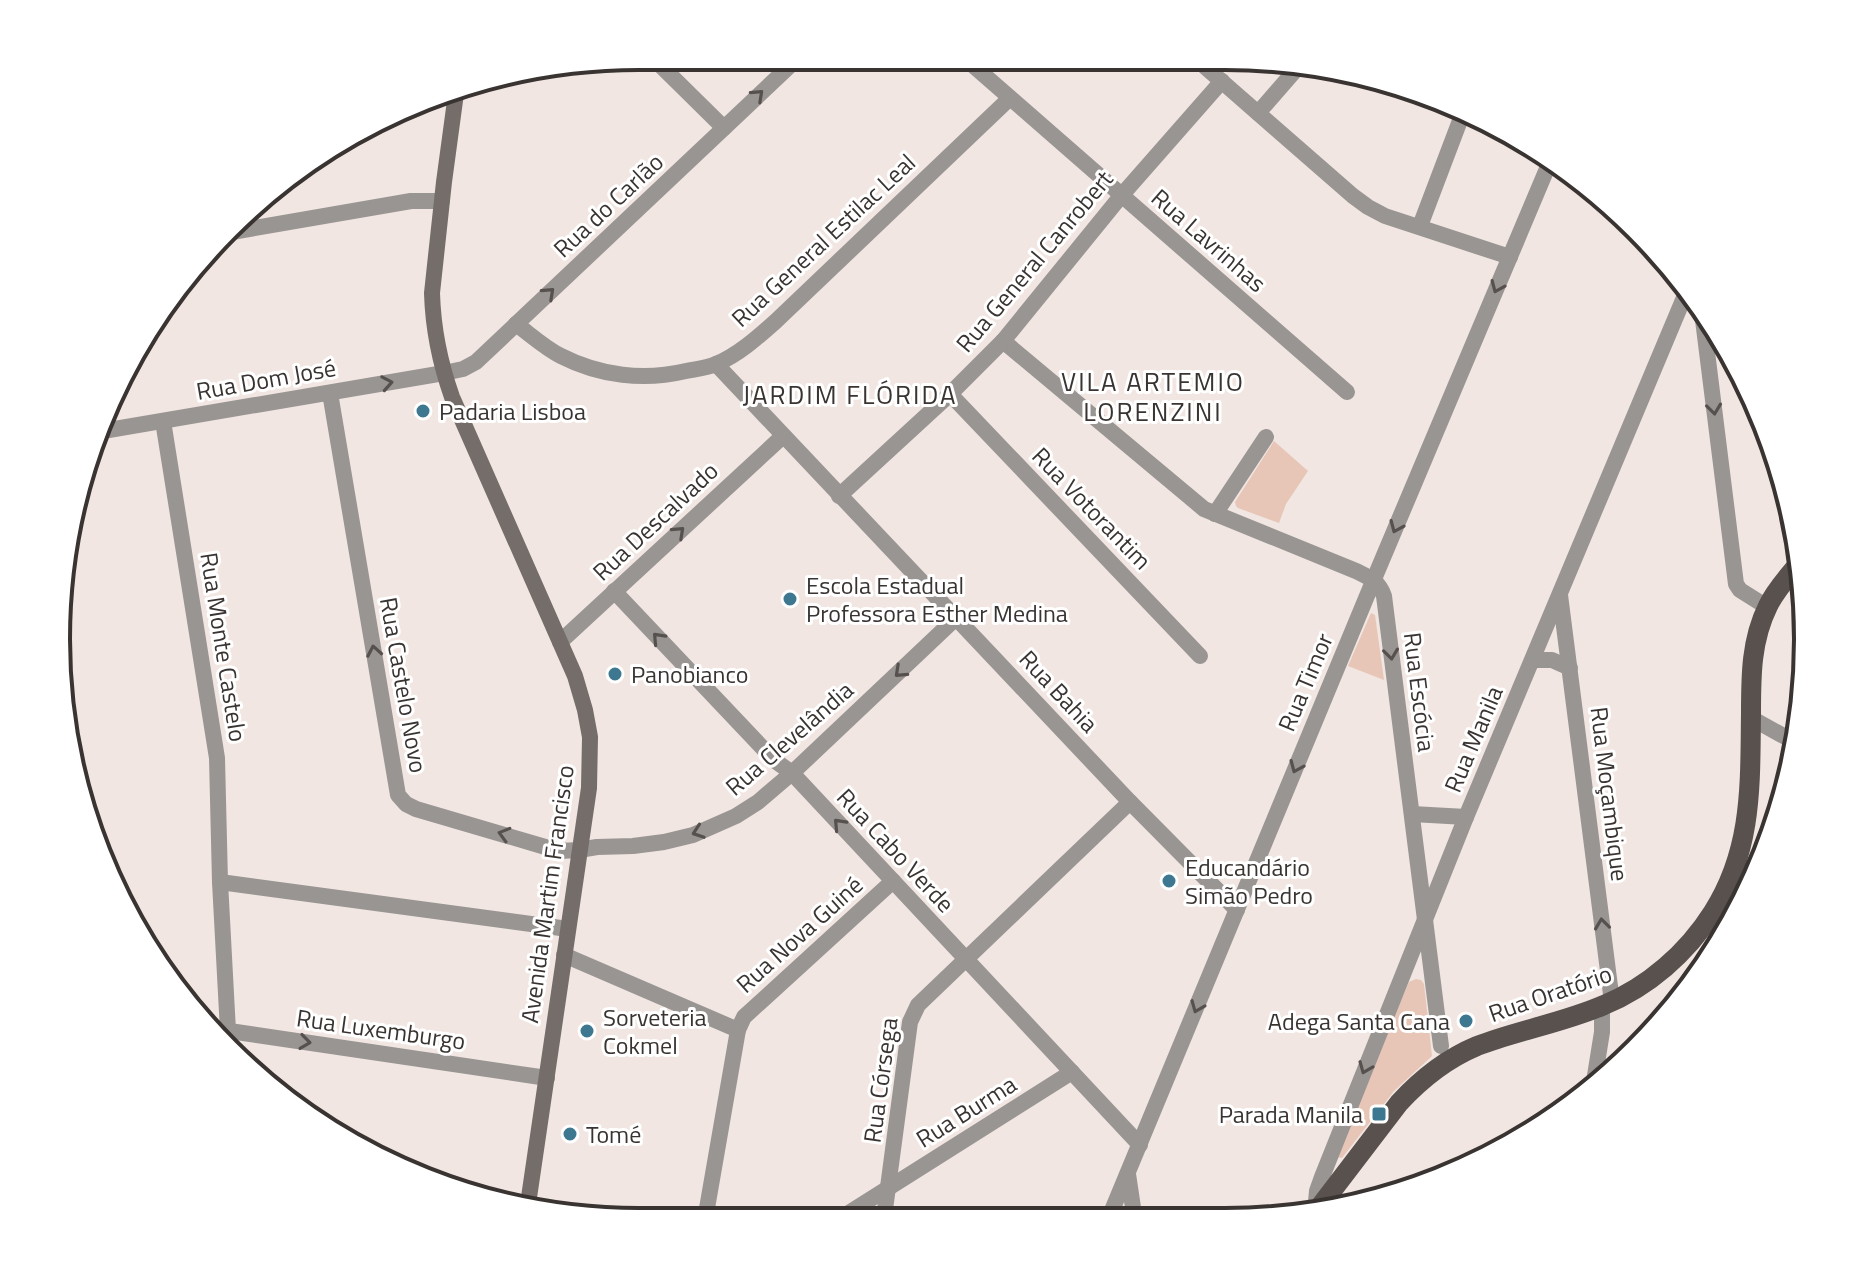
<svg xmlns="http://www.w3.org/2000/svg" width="1864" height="1278" viewBox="0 0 1864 1278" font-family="'Titillium Web',sans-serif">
<rect width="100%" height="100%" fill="#f1e6e1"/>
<g fill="#e7c6b7">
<path d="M1274,441L1308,471L1286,504L1279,523L1238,508L1236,506L1235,502Z"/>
<path d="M1371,613L1375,615L1384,680L1348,666Z"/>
<path d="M1416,979L1421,980L1424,984L1432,1056L1394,1091L1342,1158L1337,1157L1336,1151L1409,982Z"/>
</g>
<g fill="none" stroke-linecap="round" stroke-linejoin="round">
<g stroke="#999593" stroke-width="16">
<path d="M651,56L724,128"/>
<path d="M968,61L1347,392"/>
<path d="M1203,65L1353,196L1368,207L1385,216L1510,257"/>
<path d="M1258,113L1299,66"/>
<path d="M1420,226L1464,110"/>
<path d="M1701,304L1736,584L1740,590L1767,607"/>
<path d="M516,324C531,335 545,348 561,356C600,376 644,381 686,371C696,369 707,368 716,364C738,355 758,337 776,321L1010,98"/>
<path d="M1003,341L1204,509L1356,571C1370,578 1379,581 1384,596L1441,1046"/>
<path d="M716,364L1130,802L1237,910"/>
<path d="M330,393L398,795L406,804L416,809L559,851L579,850L597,847L633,846L664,842L693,835L736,816L758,802L792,773L956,618"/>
<path d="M950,394L1200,656"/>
<path d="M163,421L217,758L220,882L228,1031"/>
<path d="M97,432L444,373"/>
<path d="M839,496L950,394L1003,341L1121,196L1222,81"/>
<path d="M1215,514L1266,437"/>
<path d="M614,591L774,760L792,773L806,788L1140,1145"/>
<path d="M1560,595L1612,1002"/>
<path d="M560,642L783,436"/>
<path d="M1533,660H1552L1570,668"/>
<path d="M1751,718L1798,744"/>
<path d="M1412,814L1466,817"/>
<path d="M220,882L568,929"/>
<path d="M564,955L738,1030"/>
<path d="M209,1028L547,1078"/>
<path d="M1593,1088L1602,1032V1006"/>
<path d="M1128,1174L1135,1221"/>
<path d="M1315,1213L1317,1191L1322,1177L1466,817L1688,288"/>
<path d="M706,1214L738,1030L744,1017L893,881"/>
<path d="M844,1216L1072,1072"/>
<path d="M884,1217L910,1022L918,1005L1130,802"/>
</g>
<g stroke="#999593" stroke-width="16">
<path d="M232,232L411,201H442"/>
<path d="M444,373L463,369L476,362L797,59"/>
<path d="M1108,1220L1374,579L1549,164"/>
</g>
<path stroke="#746d6a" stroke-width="16" d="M457,86L444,182L432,293C433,329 440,363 452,397L575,676L585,710L590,737L589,788L527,1211"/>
<path stroke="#59514e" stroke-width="20" d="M1315,1213L1399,1103C1421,1079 1446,1059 1477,1046C1518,1030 1563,1023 1604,1005C1648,987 1687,953 1713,912C1753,849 1750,784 1751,713C1751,676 1751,640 1768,606C1776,589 1789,576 1800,562"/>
</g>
<defs><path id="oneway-chevron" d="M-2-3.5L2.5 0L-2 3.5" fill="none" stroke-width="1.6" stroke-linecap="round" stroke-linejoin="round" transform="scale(2)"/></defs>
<g stroke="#56514f">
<use href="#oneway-chevron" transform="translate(758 95) rotate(-43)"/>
<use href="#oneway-chevron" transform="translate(1497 287) rotate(113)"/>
<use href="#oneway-chevron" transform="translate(549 293) rotate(-43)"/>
<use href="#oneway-chevron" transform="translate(387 383) rotate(-10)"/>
<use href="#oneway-chevron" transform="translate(1714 409) rotate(83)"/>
<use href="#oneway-chevron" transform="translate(1396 527) rotate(113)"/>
<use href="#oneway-chevron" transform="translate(679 532) rotate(-43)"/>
<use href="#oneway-chevron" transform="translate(658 638) rotate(-133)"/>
<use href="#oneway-chevron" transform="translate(374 651) rotate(-100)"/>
<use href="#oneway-chevron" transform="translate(1391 654) rotate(83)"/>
<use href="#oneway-chevron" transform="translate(900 672) rotate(137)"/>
<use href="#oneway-chevron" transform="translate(1296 767) rotate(113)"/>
<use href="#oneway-chevron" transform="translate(839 824) rotate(-133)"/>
<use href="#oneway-chevron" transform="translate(698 832) rotate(161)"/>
<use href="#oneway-chevron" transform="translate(504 834) rotate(-164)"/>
<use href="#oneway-chevron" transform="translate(1602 924) rotate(-97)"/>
<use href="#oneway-chevron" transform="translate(1197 1007) rotate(112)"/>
<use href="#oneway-chevron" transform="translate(305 1042) rotate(8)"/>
<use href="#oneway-chevron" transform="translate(1365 1068) rotate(112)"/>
</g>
<g fill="#3d7790" stroke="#fff" stroke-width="3">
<circle cx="423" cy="411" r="8"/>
<circle cx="790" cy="599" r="8"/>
<circle cx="615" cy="674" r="8"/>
<circle cx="1169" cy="881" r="8"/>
<circle cx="1466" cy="1021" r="8"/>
<circle cx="587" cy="1031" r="8"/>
<rect x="1371" y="1106" width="16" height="16" rx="4"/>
<circle cx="570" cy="1134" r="8"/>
</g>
<g text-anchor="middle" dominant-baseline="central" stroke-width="6" stroke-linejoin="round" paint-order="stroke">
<g font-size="24" fill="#393432" stroke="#fff">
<text transform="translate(608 205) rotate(-43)">Rua do Carlão</text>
<text transform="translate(823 240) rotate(-43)">Rua General Estilac Leal</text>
<text transform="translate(1209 240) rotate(41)">Rua Lavrinhas</text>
<text transform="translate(1034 261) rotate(-50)">Rua General Canrobert</text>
<text transform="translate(266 379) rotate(-10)">Rua Dom José</text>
<text transform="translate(1092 508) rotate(46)">Rua Votorantim</text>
<text transform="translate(655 521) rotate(-43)">Rua Descalvado</text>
<text transform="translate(224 647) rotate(81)">Rua Monte Castelo</text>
<text transform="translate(1305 682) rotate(-67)">Rua Timor</text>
<text transform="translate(404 685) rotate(80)">Rua Castelo Novo</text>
<text transform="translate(1059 691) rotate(47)">Rua Bahia</text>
<text transform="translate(1420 692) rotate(83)">Rua Escócia</text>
<text transform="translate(789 738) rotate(-41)">Rua Clevelândia</text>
<text transform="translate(1473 739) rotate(-67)">Rua Manila</text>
<text transform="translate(1610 794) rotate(83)">Rua Moçambique</text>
<text transform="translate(896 850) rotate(47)">Rua Cabo Verde</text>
<text transform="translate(547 894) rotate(-82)">Avenida Martim Francisco</text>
<text transform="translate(799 934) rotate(-42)">Rua Nova Guiné</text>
<text transform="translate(1550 993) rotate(-19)">Rua Oratório</text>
<text transform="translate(381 1029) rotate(8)">Rua Luxemburgo</text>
<text transform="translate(880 1080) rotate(-82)">Rua Córsega</text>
<text transform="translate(966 1111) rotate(-32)">Rua Burma</text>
</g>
<g font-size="24" fill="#393432" stroke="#fff" text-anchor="start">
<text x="439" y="411">Padaria Lisboa</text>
<text x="806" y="585">Escola Estadual<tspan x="806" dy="28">Professora Esther Medina</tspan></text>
<text x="631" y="674">Panobianco</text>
<text x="1185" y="867">Educandário<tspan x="1185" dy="28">Simão Pedro</tspan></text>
<text x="603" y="1017">Sorveteria<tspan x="603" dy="28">Cokmel</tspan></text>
<text x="1450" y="1021" text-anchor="end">Adega Santa Cana</text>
<text x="1363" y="1114" text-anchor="end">Parada Manila</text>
<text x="586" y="1134">Tomé</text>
</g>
<g font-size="26" letter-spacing="2" fill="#393432" stroke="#fff">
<text x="1153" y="381">VILA ARTEMIO<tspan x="1153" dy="30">LORENZINI</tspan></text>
<text x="850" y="394">JARDIM FLÓRIDA</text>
</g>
</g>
<path d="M0 0H1864V1278H0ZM639 70H1225A569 569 0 0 1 1794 639V639A569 569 0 0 1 1225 1208H639A569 569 0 0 1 70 639V639A569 569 0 0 1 639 70Z" fill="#fff" fill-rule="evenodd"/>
<path fill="none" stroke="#393432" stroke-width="4" d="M639 70H1225A569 569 0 0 1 1794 639V639A569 569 0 0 1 1225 1208H639A569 569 0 0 1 70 639V639A569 569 0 0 1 639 70Z"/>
</svg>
